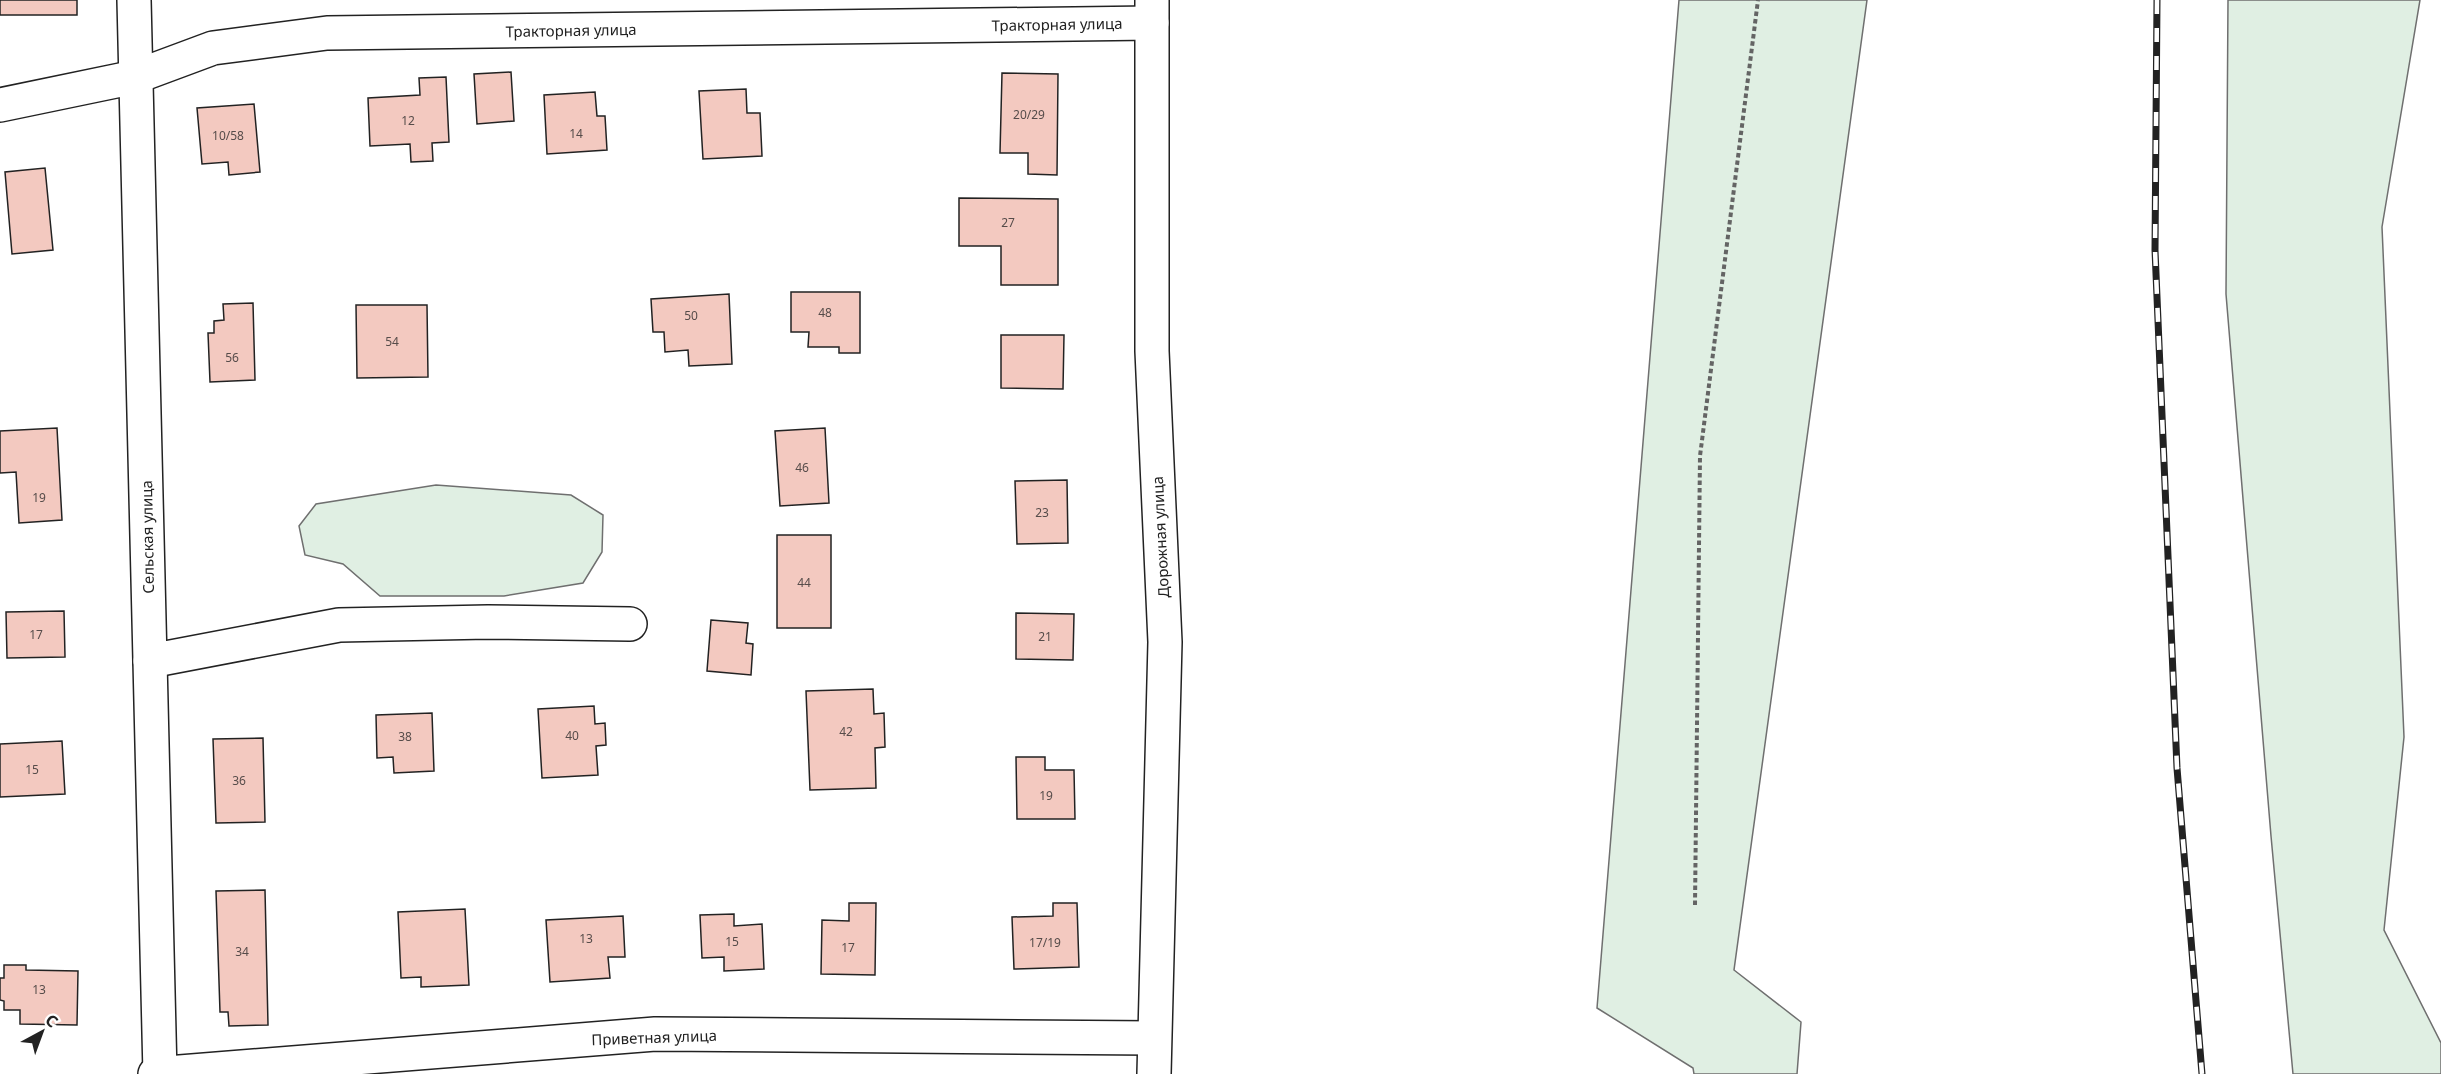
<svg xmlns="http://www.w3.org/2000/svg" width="2441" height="1074" viewBox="0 0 2441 1074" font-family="'Noto Sans',sans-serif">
<rect width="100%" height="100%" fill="#fff"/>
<g fill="#e0efe3" stroke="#6f6f6f" stroke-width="1.5">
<path d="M1679,0H1867L1734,970L1801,1022L1797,1074H1694L1693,1068L1597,1008Z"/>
<path d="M2228,0H2420L2382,227L2404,737L2384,930L2441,1043V1074H2293L2271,836L2226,294Z"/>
<path d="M436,485L571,495L603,515L602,552L583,583L504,596H380L343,564L305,555L299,526L316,504Z"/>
</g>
<g fill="#f3c9c0" stroke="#222" stroke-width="1.5">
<rect x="0" y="0" width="77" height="15"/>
<path d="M511,72L514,121L477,124L474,74Z"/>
<path d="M1002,73L1058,74L1057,175L1028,174V153H1000Z"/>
<path d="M446,77L449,142L432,143L433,161L411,162L410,144L370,146L368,98L420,95L419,78Z"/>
<path d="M746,89L747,113H760L762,156L703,159L699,91Z"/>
<path d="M595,92L597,116H605L607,150L547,154L544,95Z"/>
<path d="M254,104L260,172L229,175L228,162L202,164L197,108Z"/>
<path d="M45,168L53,250L12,254L5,172Z"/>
<path d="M959,198L1058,199V285H1001V246H959Z"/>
<path d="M791,292H860V353H839V347H808L809,332H791Z"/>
<path d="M729,294L732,364L689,366L688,350L665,352L664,332H653L651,299Z"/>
<path d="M253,303L255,380L210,382L208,333H214V321L224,320L223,304Z"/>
<path d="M356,305H427L428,377L357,378Z"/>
<path d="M1001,335H1064L1063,389L1001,388Z"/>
<path d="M57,428L62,520L19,523L16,472L0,473V431Z"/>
<path d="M825,428L829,503L780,506L775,431Z"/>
<path d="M1067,480L1068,543L1017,544L1015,481Z"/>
<rect x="777" y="535" width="54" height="93"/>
<path d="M64,611L65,657L7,658L6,612Z"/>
<path d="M1016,613L1074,614L1073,660L1016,659Z"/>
<path d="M711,620L748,623L746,643L753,644L751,675L707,671Z"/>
<path d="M873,689L874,714L884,713L885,747L875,748L876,788L810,790L806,691Z"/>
<path d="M594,706L595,724L605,723L606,745L596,746L598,775L542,778L538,709Z"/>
<path d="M432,713L434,771L394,773L393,757L377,758L376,715Z"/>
<path d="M263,738L265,822L216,823L213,739Z"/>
<path d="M62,741L65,794L0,797V744Z"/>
<path d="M1016,757H1045V770H1074L1075,819H1017Z"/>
<path d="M265,890L268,1025L229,1026L228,1012H220L216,891Z"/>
<path d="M849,903H876L875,975L821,974L822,920L849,921Z"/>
<path d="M1053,903H1077L1079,967L1014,969L1012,917L1053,916Z"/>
<path d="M465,909L469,985L421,987V977L401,978L398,912Z"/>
<path d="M734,914V926L762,924L764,969L724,971V957L702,958L700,915Z"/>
<path d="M623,916L625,957H608L610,978L550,982L546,920Z"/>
<path d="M4,965H26V970L78,971L77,1025L20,1024V1010H4V1001L0,1000V978H4Z"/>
</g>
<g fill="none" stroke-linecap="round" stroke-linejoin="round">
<g stroke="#222" stroke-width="36">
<g id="minor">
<path d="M134,0L160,1074"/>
<path d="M1152,0V351L1165,642L1154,1074"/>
<path d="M0,105L135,77L213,48L327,33L1152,23"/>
<path d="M150,661L339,625L488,622L630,624"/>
<path d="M155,1074L655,1034L1154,1038"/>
</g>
</g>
<path stroke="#646464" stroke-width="4" stroke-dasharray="4.5 3" stroke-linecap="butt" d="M1695,905L1700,456L1758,0"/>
<use href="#minor" stroke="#fff" stroke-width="33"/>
<g stroke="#222" stroke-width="7">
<path id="rail" d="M2157,0L2155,250L2177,768L2202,1074"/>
</g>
<use href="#rail" stroke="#fff" stroke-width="4.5" stroke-dasharray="14" stroke-linecap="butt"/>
</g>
<g text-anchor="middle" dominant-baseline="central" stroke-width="4.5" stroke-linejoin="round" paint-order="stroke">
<g font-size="12" fill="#564c4a">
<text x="1029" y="114">20/29</text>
<text x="408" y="120">12</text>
<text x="576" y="133">14</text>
<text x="228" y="135">10/58</text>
<text x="1008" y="222">27</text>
<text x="825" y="312">48</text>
<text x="691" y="315">50</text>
<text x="392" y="341">54</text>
<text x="232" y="357">56</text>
<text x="802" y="467">46</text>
<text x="39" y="497">19</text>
<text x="1042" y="512">23</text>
<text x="804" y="582">44</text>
<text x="36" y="634">17</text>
<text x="1045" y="636">21</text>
<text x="846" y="731">42</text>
<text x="572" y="735">40</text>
<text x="405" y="736">38</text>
<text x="32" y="769">15</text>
<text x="239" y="780">36</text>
<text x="1046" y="795">19</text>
<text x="586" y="938">13</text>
<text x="732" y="941">15</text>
<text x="1045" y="942">17/19</text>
<text x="848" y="947">17</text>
<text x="242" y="951">34</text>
<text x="39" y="989">13</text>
</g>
<g font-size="15" fill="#222" stroke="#fff">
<text transform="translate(1057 24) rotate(-1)">Тракторная улица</text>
<text transform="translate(571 30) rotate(-1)">Тракторная улица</text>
<text transform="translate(147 537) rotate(-91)">Сельская улица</text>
<text transform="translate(1160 537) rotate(-93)">Дорожная улица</text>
<text transform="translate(654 1037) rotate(-2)">Приветная улица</text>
</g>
</g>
<g transform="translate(42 1032) rotate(41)" stroke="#ffffff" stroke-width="4.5" paint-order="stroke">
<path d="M0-4.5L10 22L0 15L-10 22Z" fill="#222222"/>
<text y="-9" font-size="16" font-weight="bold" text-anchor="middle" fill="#222222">С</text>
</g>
</svg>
